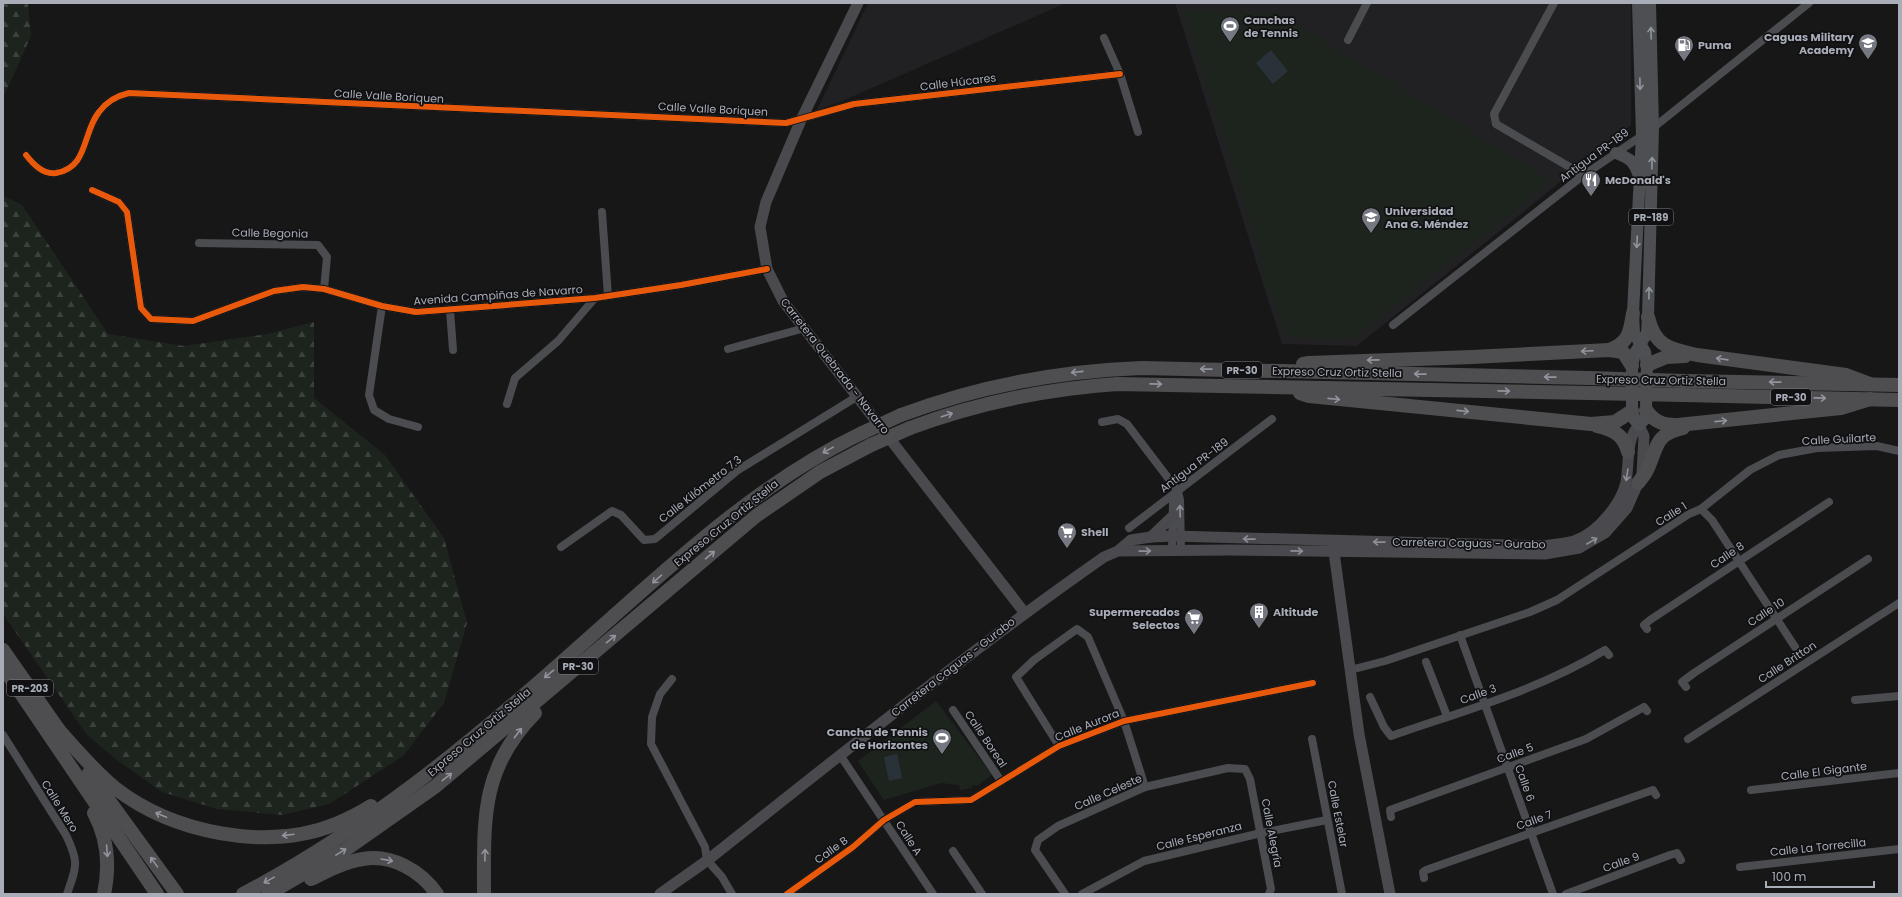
<svg xmlns="http://www.w3.org/2000/svg" width="1902" height="897" viewBox="0 0 1902 897" font-family="Poppins,sans-serif">
<defs>
<pattern id="forest-firs" width="22" height="20" patternUnits="userSpaceOnUse"><rect width="22" height="20" fill="#1d241e"/><path d="M5 1l3.5 6h-7zM16 11l3.5 6h-7z" fill="#3b413d"/></pattern>
</defs>
<rect width="100%" height="100%" fill="#171717"/>
<g fill="#212123">
<path d="M868,3H1066L840,102L817,110Z"/>
<path d="M1175,3H1631V125L1357,346L1282,344Z"/>
</g>
<g fill="url(#forest-firs)">
<path d="M3,3H28L31,36L3,98Z"/>
<path d="M3,196L22,205L108,334L184,346L267,334L314,322V398L385,455L444,538L467,623L444,703L403,756L329,804L282,815L217,809L162,792L117,760L87,735L3,614Z"/>
</g>
<g fill="#1d241e">
<path d="M1243,10L1245,12H1277L1552,181L1354,338L1286,337L1273,297L1265,286L1258,248L1184,11L1240,12Z"/>
<path d="M936,701L992,775L977,786L972,785V788L960,790L959,785L941,783L884,800L858,761Z"/>
</g>
<g fill="#2a3239">
<path d="M1271,50L1288,71L1273,84L1256,63Z"/>
<path d="M897,754L902,778L889,781L884,757Z"/>
</g>
<g fill="none" stroke-linecap="round" stroke-linejoin="round">
<g stroke="#4b4c50" stroke-width="8">
<path d="M1554,3L1494,114L1496,124L1573,169L1581,177"/>
<path d="M1104,38L1120,74L1138,132"/>
<path d="M1348,40L1367,3"/>
<path d="M26,155C33,164 43,175 56,173C89,167 82,133 99,112C107,101 116,96 129,93L786,123L854,104L1120,74"/>
<path d="M92,190L119,202L127,212L141,308L151,319L193,321L274,291L303,287L324,289L382,306L416,312L595,298L681,285L767,269"/>
<path d="M602,212L608,296"/>
<path d="M199,243L318,245L327,257L324,289"/>
<path d="M382,306L369,395L374,410L389,419L418,427"/>
<path d="M450,310L453,350"/>
<path d="M1393,325L1581,177L1653,128L1809,3"/>
<path d="M728,349L805,328"/>
<path d="M507,404L515,378L558,341L595,298"/>
<path d="M1102,422L1118,419L1127,424L1178,491"/>
<path d="M1701,509L1750,470L1779,455L1817,448L1877,446L1899,451"/>
<path d="M1129,528L1272,419"/>
<path d="M561,547L612,511L621,515L644,540L655,539L738,470L858,396"/>
<path d="M1172,550L1173,503L1178,491L1180,500L1181,550"/>
<path d="M1647,629L1644,625L1650,620L1829,502"/>
<path d="M1460,635L1553,894"/>
<path d="M1426,662L1447,716"/>
<path d="M1350,670L1385,661L1530,612L1557,600L1689,514L1701,509L1712,520L1795,647"/>
<path d="M672,679L660,694L652,717L651,744L705,847L707,860L722,877L732,894"/>
<path d="M1686,687L1682,682L1694,673L1868,559"/>
<path d="M1370,697L1384,727L1391,736C1463,711 1539,690 1605,650L1609,655"/>
<path d="M1855,700L1899,696"/>
<path d="M953,710L1001,781"/>
<path d="M3,735L66,835C79,862 77,866 67,894"/>
<path d="M1312,739L1342,894"/>
<path d="M1688,739L1899,603"/>
<path d="M1059,746L1016,677L1034,660L1077,629L1088,637L1124,721L1145,787"/>
<path d="M840,755L933,894"/>
<path d="M1751,790L1899,773"/>
<path d="M1391,817L1390,810L1586,739L1644,707L1647,711"/>
<path d="M953,851L982,894"/>
<path d="M1740,867L1899,849"/>
<path d="M1424,878L1423,872L1426,870L1653,790L1656,795"/>
<path d="M787,894L853,847L884,820L915,802L971,800L1059,746L1124,721L1313,683"/>
<path d="M1065,894L1035,850L1038,840L1058,826L1145,787L1228,768L1245,769L1250,779L1271,889L1269,894"/>
<path d="M1082,894L1144,861L1261,833L1327,820"/>
<path d="M1566,894L1670,855L1677,853L1681,860"/>
</g>
<g stroke="#4a4a4e" stroke-width="11">
<path d="M858,3L801,120L766,202L760,227L767,269L783,301L1024,612"/>
<path d="M1151,537L1173,516"/>
<path d="M1333,545L1359,734L1390,894"/>
<path d="M660,894C676,882 693,871 709,859C839,756 968,652 1104,557L1118,551L1131,540L1151,537L1173,536L1544,546C1553,544 1564,544 1574,541C1598,533 1626,500 1627,474C1629,457 1627,438 1639,425L1644,436L1642,474L1627,508L1605,533L1579,548L1545,554L1230,550L1118,551"/>
</g>
<g stroke="#4d4f52" stroke-width="12">
<path d="M1638,3L1642,135L1633,313L1634,333L1645,352L1647,365L1646,410L1645,419L1639,425L1634,419L1632,411V366L1635,353L1647,333L1648,317L1653,128L1650,3"/>
<path d="M1616,153C1631,159 1634,161 1639,176"/>
</g>
<g stroke="#4e4e51" stroke-width="14">
<path d="M1648,317C1655,347 1670,349 1697,355L1846,375L1870,384"/>
<path d="M1609,350C1629,343 1630,332 1633,313"/>
<path d="M1303,364L1309,363L1472,357L1609,350L1623,352L1632,366"/>
<path d="M1647,365L1666,357L1685,356"/>
<path d="M1684,381L1899,385"/>
<path d="M1300,393L1309,396L1591,424L1615,422L1632,411"/>
<path d="M1683,395L1899,400"/>
<path d="M1646,410C1655,423 1664,425 1678,425L1841,408L1870,399"/>
<path d="M901,415C979,386 1058,371 1142,368L1589,378"/>
<path d="M1597,426C1614,430 1624,435 1628,452"/>
<path d="M910,428C977,403 1045,389 1117,384L1590,393"/>
<path d="M1638,483C1641,479 1645,475 1647,470C1658,448 1653,435 1683,428"/>
<path d="M3,650L61,733"/>
<path d="M3,667L157,894"/>
<path d="M56,727C75,748 93,770 115,788C173,833 267,852 336,824C348,819 360,813 371,806"/>
<path d="M89,773L177,894"/>
<path d="M94,813C108,839 110,866 104,894"/>
<path d="M311,879C327,871 344,862 363,859C392,854 421,871 437,894"/>
<path d="M243,894C365,830 470,744 572,653C662,574 753,485 862,433"/>
<path d="M268,894L345,850L436,786L756,516L820,472L871,445"/>
<path d="M484,894C484,820 480,769 535,713"/>
</g>
<g stroke="#4e4e51" stroke-width="14">
<path d="M1589,378L1684,381"/>
<path d="M1590,393L1683,395"/>
<path d="M862,433L901,415"/>
<path d="M871,445L910,428"/>
</g>
<g stroke="#111113" stroke-width="8">
<g id="cycleway">
<path d="M26,155C33,164 43,175 56,173C89,167 82,133 99,112C107,101 116,96 129,93L786,123L854,104L1120,74"/>
<path d="M92,190L119,202L127,212L141,308L151,319L193,321L274,291L303,287L324,289L382,306L416,312L595,298L681,285L767,269"/>
<path d="M787,894L853,847L884,820L915,802L971,800L1059,746L1124,721L1313,683"/>
</g>
</g>
<use href="#cycleway" stroke="#e8590c" stroke-width="6"/>
</g>
<defs><path id="oneway-shaft" d="M-6 0H5M1.5-3L5.5 0L1.5 3" fill="none" stroke-width="1.6" stroke-linecap="round" stroke-linejoin="round"/></defs>
<g stroke="#91969e">
<use href="#oneway-shaft" transform="translate(1651 33) rotate(-92)"/>
<use href="#oneway-shaft" transform="translate(1640 84) rotate(89)"/>
<use href="#oneway-shaft" transform="translate(1652 163) rotate(-89)"/>
<use href="#oneway-shaft" transform="translate(1637 242) rotate(93)"/>
<use href="#oneway-shaft" transform="translate(1649 293) rotate(-89)"/>
</g>
<g stroke="#92959e">
<use href="#oneway-shaft" transform="translate(1587 351) rotate(177)"/>
<use href="#oneway-shaft" transform="translate(1722 359) rotate(-172)"/>
<use href="#oneway-shaft" transform="translate(1373 360) rotate(179)"/>
<use href="#oneway-shaft" transform="translate(1206 369) rotate(-179)"/>
<use href="#oneway-shaft" transform="translate(1077 372) rotate(174)"/>
<use href="#oneway-shaft" transform="translate(1420 374) rotate(-179)"/>
<use href="#oneway-shaft" transform="translate(1550 377) rotate(-179)"/>
<use href="#oneway-shaft" transform="translate(1775 382) rotate(-179)"/>
<use href="#oneway-shaft" transform="translate(1156 384) rotate(1)"/>
<use href="#oneway-shaft" transform="translate(1504 391) rotate(1)"/>
<use href="#oneway-shaft" transform="translate(1820 398) rotate(1)"/>
<use href="#oneway-shaft" transform="translate(1334 399) rotate(6)"/>
<use href="#oneway-shaft" transform="translate(1463 411) rotate(6)"/>
<use href="#oneway-shaft" transform="translate(947 415) rotate(-18)"/>
<use href="#oneway-shaft" transform="translate(1721 421) rotate(-6)"/>
<use href="#oneway-shaft" transform="translate(828 450) rotate(151)"/>
<use href="#oneway-shaft" transform="translate(710 555) rotate(-40)"/>
<use href="#oneway-shaft" transform="translate(657 579) rotate(139)"/>
<use href="#oneway-shaft" transform="translate(611 639) rotate(-39)"/>
<use href="#oneway-shaft" transform="translate(549 674) rotate(140)"/>
<use href="#oneway-shaft" transform="translate(518 733) rotate(-53)"/>
<use href="#oneway-shaft" transform="translate(447 777) rotate(-38)"/>
<use href="#oneway-shaft" transform="translate(161 815) rotate(-157)"/>
<use href="#oneway-shaft" transform="translate(288 835) rotate(173)"/>
<use href="#oneway-shaft" transform="translate(107 851) rotate(86)"/>
<use href="#oneway-shaft" transform="translate(341 852) rotate(-31)"/>
<use href="#oneway-shaft" transform="translate(485 855) rotate(-89)"/>
<use href="#oneway-shaft" transform="translate(387 860) rotate(10)"/>
<use href="#oneway-shaft" transform="translate(154 862) rotate(-126)"/>
<use href="#oneway-shaft" transform="translate(269 880) rotate(151)"/>
</g>
<g stroke="#8c8f98">
<use href="#oneway-shaft" transform="translate(1627 475) rotate(99)"/>
<use href="#oneway-shaft" transform="translate(1249 539) rotate(-179)"/>
<use href="#oneway-shaft" transform="translate(1592 541) rotate(-30)"/>
<use href="#oneway-shaft" transform="translate(1379 542) rotate(-179)"/>
<use href="#oneway-shaft" transform="translate(1145 551) rotate(-1)"/>
<use href="#oneway-shaft" transform="translate(1297 551) rotate(1)"/>
</g>
<use stroke="#8c9099" href="#oneway-shaft" transform="translate(1180 511) rotate(-92)"/>
<defs>
<g id="stadium-pin" transform="scale(1)"><path d="M0 17L-7.5 6A9.5 9.5 0 1 1 7.5 6Z" fill="#757880" stroke="#111113"/><path d="M0-5a6.5 5 0 1 0 0 10a6.5 5 0 1 0 0-10ZM-3.5-1.8h7v3.6h-7Z" fill="#fff"/></g>
<g id="school-pin" transform="scale(1)"><path d="M0 17L-7.5 6A9.5 9.5 0 1 1 7.5 6Z" fill="#757880" stroke="#111113"/><path d="M0-5L7-2L0 1L-7-2ZM-4 1L0 2.5L4 1V4Q0 6-4 4Z" fill="#fff"/></g>
<g id="fuel-pin" transform="scale(1)"><path d="M0 17L-7.5 6A9.5 9.5 0 1 1 7.5 6Z" fill="#757880" stroke="#111113"/><path d="M-5.5-6h7V0h2V4h1.3V-2.5L3-4.5l.8-.8L6-3V5H2.5V1h-1V6h-7ZM-4.2-4.7v3.2H.2V-4.7Z" fill="#fff"/></g>
<g id="restaurant-pin" transform="scale(1)"><path d="M0 17L-7.5 6A9.5 9.5 0 1 1 7.5 6Z" fill="#757880" stroke="#111113"/><path d="M-5-6h1v4h1v-4h1v4h1v-4h1v5L-1.5 .5V6h-2V.5L-5-1ZM5-6V6H3V1.5H1.5Q1.5-4 5-6Z" fill="#fff"/></g>
<g id="university-pin" transform="scale(1)"><path d="M0 17L-7.5 6A9.5 9.5 0 1 1 7.5 6Z" fill="#757880" stroke="#111113"/><path d="M0-5L7-2L0 1L-7-2ZM-4 1L0 2.5L4 1V4Q0 6-4 4Z" fill="#fff"/></g>
<g id="supermarket-pin" transform="scale(1)"><path d="M0 17L-7.5 6A9.5 9.5 0 1 1 7.5 6Z" fill="#757880" stroke="#111113"/><path d="M-6-5.5h2.5l.6 2H6L4.5 2H-2.5L-4.4-4H-6ZM-1.5 3.2a1.3 1.3 0 1 0 .1 0ZM3 3.2a1.3 1.3 0 1 0 .1 0Z" fill="#fff"/></g>
<g id="building-pin" transform="scale(1)"><path d="M0 17L-7.5 6A9.5 9.5 0 1 1 7.5 6Z" fill="#757880" stroke="#111113"/><path d="M-4-6H4V6H1V3H-1V6H-4ZM-2.5-4.3h1.7v1.8h-1.7ZM.8-4.3h1.7v1.8H.8ZM-2.5-1h1.7V.8h-1.7ZM.8-1h1.7V.8H.8Z" fill="#fff"/></g>
</defs>
<g fill-rule="evenodd">
<use href="#stadium-pin" x="1230" y="26"/>
<use href="#school-pin" x="1868" y="43"/>
<use href="#fuel-pin" x="1684" y="45"/>
<use href="#restaurant-pin" x="1591" y="180"/>
<use href="#university-pin" x="1371" y="217"/>
<use href="#supermarket-pin" x="1067" y="532"/>
<use href="#building-pin" x="1259" y="612"/>
<use href="#supermarket-pin" x="1194" y="618"/>
<use href="#stadium-pin" x="942" y="738"/>
</g>
<g text-anchor="middle" dominant-baseline="central" stroke-width="3.5" stroke-linejoin="round" paint-order="stroke">
<g fill="#111113" stroke="#7b7e86" stroke-width="1">
<rect x="1629" y="209" width="44" height="16" rx="3"/>
<rect x="1222" y="362" width="40" height="16" rx="3"/>
<rect x="1771" y="389" width="40" height="16" rx="3"/>
<rect x="558" y="658" width="40" height="16" rx="3"/>
<rect x="7" y="680" width="46" height="16" rx="3"/>
</g>
<g font-size="10" font-weight="bold" fill="#a8adb8">
<text x="1651" y="217">PR-189</text>
<text x="1242" y="370">PR-30</text>
<text x="1791" y="397">PR-30</text>
<text x="578" y="666">PR-30</text>
<text x="30" y="688">PR-203</text>
</g>
<g font-size="11" font-weight="bold" fill="#a8adb8" stroke="#111113" text-anchor="start">
<text x="1244" y="20">Canchas<tspan x="1244" dy="13">de Tennis</tspan></text>
<text x="1854" y="37" text-anchor="end">Caguas Military<tspan x="1854" dy="13">Academy</tspan></text>
<text x="1698" y="45">Puma</text>
<text x="1605" y="180">McDonald's</text>
<text x="1385" y="211">Universidad<tspan x="1385" dy="13">Ana G. Méndez</tspan></text>
<text x="1081" y="532">Shell</text>
<text x="1180" y="612" text-anchor="end">Supermercados<tspan x="1180" dy="13">Selectos</tspan></text>
<text x="1273" y="612">Altitude</text>
<text x="928" y="732" text-anchor="end">Cancha de Tennis<tspan x="928" dy="13">de Horizontes</tspan></text>
</g>
<g font-size="11" fill="#a8adb8" stroke="#111113">
<text transform="translate(958 82) rotate(-7)">Calle Húcares</text>
<text transform="translate(389 96) rotate(3)">Calle Valle Boriquen</text>
<text transform="translate(713 109) rotate(3)">Calle Valle Boriquen</text>
<text transform="translate(1594 155) rotate(-36)">Antigua PR-189</text>
<text transform="translate(270 233) rotate(1)">Calle Begonia</text>
<text transform="translate(498 295) rotate(-4)">Avenida Campiñas de Navarro</text>
<text transform="translate(835 366) rotate(52)">Carretera Quebrada - Navarro</text>
<text transform="translate(1337 372) rotate(1)">Expreso Cruz Ortiz Stella</text>
<text transform="translate(1661 380) rotate(1)">Expreso Cruz Ortiz Stella</text>
<text transform="translate(1839 439) rotate(-3)">Calle Guilarte</text>
<text transform="translate(1194 465) rotate(-37)">Antigua PR-189</text>
<text transform="translate(700 489) rotate(-38)">Calle Kilómetro 7.3</text>
<text transform="translate(1671 514) rotate(-32)">Calle 1</text>
<text transform="translate(726 523) rotate(-39)">Expreso Cruz Ortiz Stella</text>
<text transform="translate(1469 543) rotate(1)">Carretera Caguas - Gurabo</text>
<text transform="translate(1727 555) rotate(-34)">Calle 8</text>
<text transform="translate(1766 612) rotate(-33)">Calle 10</text>
<text transform="translate(1787 662) rotate(-33)">Calle Britton</text>
<text transform="translate(953 667) rotate(-38)">Carretera Caguas - Gurabo</text>
<text transform="translate(1478 694) rotate(-20)">Calle 3</text>
<text transform="translate(1087 725) rotate(-22)">Calle Aurora</text>
<text transform="translate(479 732) rotate(-40)">Expreso Cruz Ortiz Stella</text>
<text transform="translate(986 739) rotate(56)">Calle Boreal</text>
<text transform="translate(1515 753) rotate(-20)">Calle 5</text>
<text transform="translate(1824 771) rotate(-7)">Calle El Gigante</text>
<text transform="translate(1525 783) rotate(70)">Calle 6</text>
<text transform="translate(1108 792) rotate(-24)">Calle Celeste</text>
<text transform="translate(60 806) rotate(58)">Calle Mero</text>
<text transform="translate(1338 814) rotate(79)">Calle Estelar</text>
<text transform="translate(1534 820) rotate(-20)">Calle 7</text>
<text transform="translate(1272 833) rotate(79)">Calle Alegría</text>
<text transform="translate(1199 836) rotate(-14)">Calle Esperanza</text>
<text transform="translate(909 838) rotate(57)">Calle A</text>
<text transform="translate(1818 847) rotate(-6)">Calle La Torrecilla</text>
<text transform="translate(831 850) rotate(-36)">Calle B</text>
<text transform="translate(1621 862) rotate(-20)">Calle 9</text>
</g>
</g>
<rect width="1902" height="897" fill="none" stroke="#a8adb8" stroke-width="8"/>
<path d="M1766 881v6h108v-6" fill="none" stroke="#a8adb8" stroke-width="2"/>
<text x="1772" y="881" font-size="12" fill="#a8adb8" stroke="#111113" stroke-width="3" paint-order="stroke">100 m</text>
</svg>
